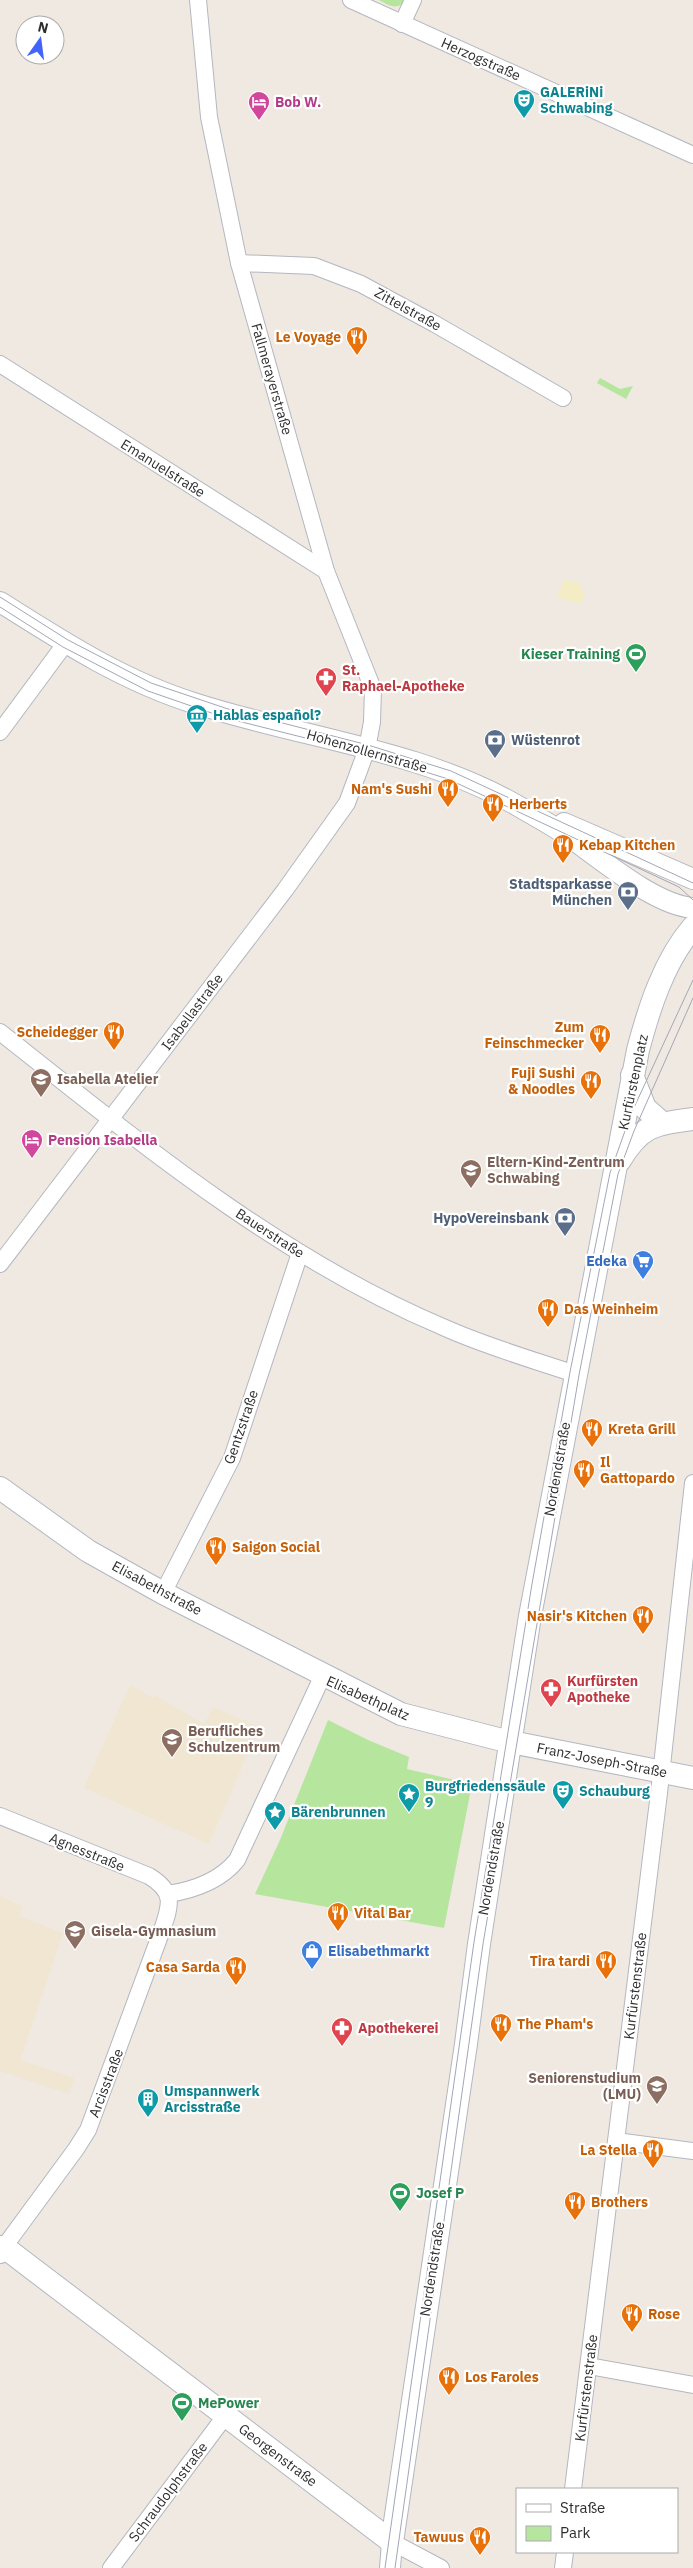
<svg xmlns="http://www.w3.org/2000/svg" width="693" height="2568" viewBox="0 0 693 2568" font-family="'IBM Plex Sans',sans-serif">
<rect width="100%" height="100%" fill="#efe9e1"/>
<g fill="#f0e6d1">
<path d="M130,1685L153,1698L154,1695L204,1724L213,1707L259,1727L209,1844L84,1788Z"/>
<path d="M0,1896L22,1906L19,1916L63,1933L20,2060L74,2078L69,2094L0,2071Z"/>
</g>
<g fill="#b6e59e">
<path d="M379,0H403L405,1C397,11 388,5 379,0Z"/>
<path d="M600,378L620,389L633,386L626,399L597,383Z"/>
<path d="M328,1720L368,1740L409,1757L407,1769L472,1784L444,1928L255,1894L280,1840Z"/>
</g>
<path fill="#f3ecc5" d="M564,580L578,582L585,595L580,604L557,597Z"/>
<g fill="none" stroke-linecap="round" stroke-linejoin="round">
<g stroke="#b4b7c1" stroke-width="18">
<g id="minor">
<path d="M351,0L693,155"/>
<path d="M402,24L413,0"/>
<path d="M239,263L314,266L361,284L435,324L563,398"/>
<path d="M0,364L326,571"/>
<path d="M0,732L65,644"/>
<path d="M0,1032C138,1141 279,1258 443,1327C485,1346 530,1359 575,1374"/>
<path d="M0,1264L285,890L347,803L367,749L372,722L373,689L326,571L239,263L209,117L198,0"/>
<path d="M163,1593L232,1458L300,1253"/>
<path d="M0,1816L149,1876C175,1892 171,1904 162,1930L88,2130L76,2149L4,2247L0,2244"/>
<path d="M168,1894C194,1890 220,1881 237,1860L323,1675"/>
<path d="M616,2141L693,2151"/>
<path d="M589,2366L693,2385"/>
<path d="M573,2489L659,1793L693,1483"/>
<path d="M392,2542L441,2568"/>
<path d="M111,2568L226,2415"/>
<path d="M563,2568L565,2552"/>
</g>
</g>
<g stroke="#b4b7c1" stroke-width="22">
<g id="tertiary">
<path d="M0,602C63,642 125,682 197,704C303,738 421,750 518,806C535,816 552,825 568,836C600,858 654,905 693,908"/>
<path d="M564,823L693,879"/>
<path d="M390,2568L392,2542"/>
</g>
</g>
<g stroke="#b4b7c1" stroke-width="24">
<g id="secondary">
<path d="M632,1075L645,1108L662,1123"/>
<path d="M620,1160C641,1125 655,1124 693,1119"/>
<path d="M0,1488L88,1551L163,1593L401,1714L506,1741L693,1778"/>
<path d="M0,2252L4,2247L392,2542L466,2044L479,1944L530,1616L638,1050C649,1008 664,961 693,927"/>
</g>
</g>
<use href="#minor" stroke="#fff" stroke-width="16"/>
<use href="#tertiary" stroke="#fff" stroke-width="20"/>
<use href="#secondary" stroke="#fff" stroke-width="22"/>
<g stroke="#a3a6b8" stroke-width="1">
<path d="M0,597L68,640L151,683L228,709L368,745L451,771L693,883"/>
<path d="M0,607L63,647L148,691L226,718L365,753L448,779L679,887L693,900"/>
<path d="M385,2568L474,1942L532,1584L570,1372L610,1173L631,1114L693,980"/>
<path d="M395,2568L483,1944L579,1375L618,1174L634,1131L693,998"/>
</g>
</g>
<defs>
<g id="theatre-pin" transform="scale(1.125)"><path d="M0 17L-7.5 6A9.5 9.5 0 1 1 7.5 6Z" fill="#0f9aa8" stroke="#fff"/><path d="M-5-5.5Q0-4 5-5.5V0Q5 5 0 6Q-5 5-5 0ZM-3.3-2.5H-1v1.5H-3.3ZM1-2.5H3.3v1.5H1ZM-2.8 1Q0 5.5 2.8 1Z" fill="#fff"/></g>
<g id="hotel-pin" transform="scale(1.125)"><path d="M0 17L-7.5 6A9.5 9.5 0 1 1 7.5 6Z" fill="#d1479c" stroke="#fff"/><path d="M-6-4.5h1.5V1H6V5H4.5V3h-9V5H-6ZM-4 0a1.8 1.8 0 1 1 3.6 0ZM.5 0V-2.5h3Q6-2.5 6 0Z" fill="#fff"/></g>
<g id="restaurant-pin" transform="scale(1.125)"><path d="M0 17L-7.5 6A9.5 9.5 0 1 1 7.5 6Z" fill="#e8710a" stroke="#fff"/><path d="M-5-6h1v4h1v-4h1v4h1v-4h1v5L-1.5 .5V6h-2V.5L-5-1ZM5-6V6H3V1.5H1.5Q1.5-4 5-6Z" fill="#fff"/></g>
<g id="stadium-pin" transform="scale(1.125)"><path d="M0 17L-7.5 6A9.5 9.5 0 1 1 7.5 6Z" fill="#2e9e5b" stroke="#fff"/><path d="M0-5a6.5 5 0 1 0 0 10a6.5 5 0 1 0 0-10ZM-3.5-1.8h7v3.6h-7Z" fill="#fff"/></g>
<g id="pharmacy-pin" transform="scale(1.125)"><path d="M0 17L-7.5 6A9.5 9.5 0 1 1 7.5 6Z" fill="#e0444e" stroke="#fff"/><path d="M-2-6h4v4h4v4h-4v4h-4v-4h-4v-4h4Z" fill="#fff"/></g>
<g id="museum-pin" transform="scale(1.125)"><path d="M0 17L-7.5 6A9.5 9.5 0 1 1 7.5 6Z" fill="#0f9aa8" stroke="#fff"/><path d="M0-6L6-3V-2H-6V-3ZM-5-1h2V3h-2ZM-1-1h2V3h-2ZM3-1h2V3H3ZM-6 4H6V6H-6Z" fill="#fff"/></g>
<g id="bank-pin" transform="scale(1.125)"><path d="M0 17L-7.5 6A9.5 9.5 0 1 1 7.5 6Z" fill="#5c6f8a" stroke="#fff"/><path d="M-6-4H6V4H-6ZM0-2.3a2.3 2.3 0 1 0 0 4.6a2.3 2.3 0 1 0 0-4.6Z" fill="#fff"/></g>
<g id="school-pin" transform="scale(1.125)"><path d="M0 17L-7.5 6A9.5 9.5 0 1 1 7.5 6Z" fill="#8d6e63" stroke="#fff"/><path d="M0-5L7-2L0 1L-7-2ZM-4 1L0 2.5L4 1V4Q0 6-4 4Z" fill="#fff"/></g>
<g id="supermarket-pin" transform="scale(1.125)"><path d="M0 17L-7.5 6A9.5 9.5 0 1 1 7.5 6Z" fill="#3f7fe0" stroke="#fff"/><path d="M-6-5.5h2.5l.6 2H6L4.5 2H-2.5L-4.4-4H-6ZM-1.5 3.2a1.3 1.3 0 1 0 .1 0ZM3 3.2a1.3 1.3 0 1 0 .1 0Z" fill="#fff"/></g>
<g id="sight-pin" transform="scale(1.125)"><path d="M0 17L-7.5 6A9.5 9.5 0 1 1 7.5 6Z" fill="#0f9aa8" stroke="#fff"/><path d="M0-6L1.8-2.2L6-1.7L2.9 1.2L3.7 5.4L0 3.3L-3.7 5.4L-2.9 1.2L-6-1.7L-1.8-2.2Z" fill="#fff"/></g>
<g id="shop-pin" transform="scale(1.125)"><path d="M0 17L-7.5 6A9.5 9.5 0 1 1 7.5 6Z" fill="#3f7fe0" stroke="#fff"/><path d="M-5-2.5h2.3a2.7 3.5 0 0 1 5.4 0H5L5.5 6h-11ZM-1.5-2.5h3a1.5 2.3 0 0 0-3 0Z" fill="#fff"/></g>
<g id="university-pin" transform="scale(1.125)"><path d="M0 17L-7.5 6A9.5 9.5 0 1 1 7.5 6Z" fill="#8d6e63" stroke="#fff"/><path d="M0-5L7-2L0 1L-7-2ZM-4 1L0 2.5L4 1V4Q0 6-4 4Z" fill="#fff"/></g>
<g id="building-pin" transform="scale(1.125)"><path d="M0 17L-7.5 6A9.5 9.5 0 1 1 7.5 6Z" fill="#0f9aa8" stroke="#fff"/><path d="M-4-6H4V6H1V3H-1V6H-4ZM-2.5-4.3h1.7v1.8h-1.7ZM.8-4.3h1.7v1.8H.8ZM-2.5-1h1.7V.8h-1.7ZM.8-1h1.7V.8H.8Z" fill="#fff"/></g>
</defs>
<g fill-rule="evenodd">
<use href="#theatre-pin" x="524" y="100"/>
<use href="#hotel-pin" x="259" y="102"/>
<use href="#restaurant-pin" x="357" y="337"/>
<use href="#stadium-pin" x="636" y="654"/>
<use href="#pharmacy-pin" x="326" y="678"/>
<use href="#museum-pin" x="197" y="715"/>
<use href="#bank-pin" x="495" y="740"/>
<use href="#restaurant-pin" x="448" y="789"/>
<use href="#restaurant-pin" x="493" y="804"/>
<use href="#restaurant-pin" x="563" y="845"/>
<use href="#bank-pin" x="628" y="892"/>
<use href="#restaurant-pin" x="114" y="1032"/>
<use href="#restaurant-pin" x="600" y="1035"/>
<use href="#school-pin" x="41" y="1079"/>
<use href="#restaurant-pin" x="591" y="1081"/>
<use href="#hotel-pin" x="32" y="1140"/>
<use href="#school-pin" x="471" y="1170"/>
<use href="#bank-pin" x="565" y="1218"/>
<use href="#supermarket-pin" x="643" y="1261"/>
<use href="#restaurant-pin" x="548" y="1309"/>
<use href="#restaurant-pin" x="592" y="1429"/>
<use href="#restaurant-pin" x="584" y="1470"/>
<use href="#restaurant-pin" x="216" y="1547"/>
<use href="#restaurant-pin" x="643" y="1616"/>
<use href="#pharmacy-pin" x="551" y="1689"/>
<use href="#school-pin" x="172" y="1739"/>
<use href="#theatre-pin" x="563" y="1791"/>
<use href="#sight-pin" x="409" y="1794"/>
<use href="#sight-pin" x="275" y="1812"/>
<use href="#restaurant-pin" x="338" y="1913"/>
<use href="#school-pin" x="75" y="1931"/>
<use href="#shop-pin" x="312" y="1951"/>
<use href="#restaurant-pin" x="606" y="1961"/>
<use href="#restaurant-pin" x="236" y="1967"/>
<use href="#restaurant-pin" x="501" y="2024"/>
<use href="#pharmacy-pin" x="342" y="2028"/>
<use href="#university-pin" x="657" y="2086"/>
<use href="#building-pin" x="148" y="2099"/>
<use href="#restaurant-pin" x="653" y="2150"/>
<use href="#stadium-pin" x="400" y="2193"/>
<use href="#restaurant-pin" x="575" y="2202"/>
<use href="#restaurant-pin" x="632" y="2314"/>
<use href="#restaurant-pin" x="449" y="2377"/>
<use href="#stadium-pin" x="182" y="2403"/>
<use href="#restaurant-pin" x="480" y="2537"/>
</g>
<g text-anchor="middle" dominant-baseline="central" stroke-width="4.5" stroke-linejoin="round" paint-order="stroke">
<g font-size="14" fill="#2e2e2e" stroke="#fff">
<text transform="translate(481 59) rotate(24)">Herzogstraße</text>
<text transform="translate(408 309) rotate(29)">Zittelstraße</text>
<text transform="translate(272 379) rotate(74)">Fallmerayerstraße</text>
<text transform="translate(163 468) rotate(32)">Emanuelstraße</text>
<text transform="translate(367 751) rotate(16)">Hohenzollernstraße</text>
<text transform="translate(192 1012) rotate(-53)">Isabellastraße</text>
<text transform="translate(633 1082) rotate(-78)">Kurfürstenplatz</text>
<text transform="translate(270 1233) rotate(33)">Bauerstraße</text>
<text transform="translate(241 1427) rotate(-71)">Gentzstraße</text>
<text transform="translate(557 1469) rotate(-80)">Nordendstraße</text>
<text transform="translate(157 1588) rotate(28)">Elisabethstraße</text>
<text transform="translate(368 1698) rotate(24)">Elisabethplatz</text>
<text transform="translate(602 1760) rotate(11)">Franz-Joseph-Straße</text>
<text transform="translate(87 1852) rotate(22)">Agnesstraße</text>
<text transform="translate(491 1868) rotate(-80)">Nordendstraße</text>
<text transform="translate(635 1986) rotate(-83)">Kurfürstenstraße</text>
<text transform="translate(106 2083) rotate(-69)">Arcisstraße</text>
<text transform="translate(432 2269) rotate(-81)">Nordendstraße</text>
<text transform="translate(586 2388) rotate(-83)">Kurfürstenstraße</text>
<text transform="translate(278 2455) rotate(37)">Georgenstraße</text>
<text transform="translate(168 2492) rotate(-53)">Schraudolphstraße</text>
</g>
<g font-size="14" font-weight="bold" fill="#0d838f" stroke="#fff" text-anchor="start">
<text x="540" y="92">GALERiNi<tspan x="540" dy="16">Schwabing</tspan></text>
<text x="213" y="715">Hablas español?</text>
<text x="425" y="1786">Burgfriedenssäule<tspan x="425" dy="16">9</tspan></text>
<text x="579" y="1791">Schauburg</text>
<text x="291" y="1812">Bärenbrunnen</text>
<text x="164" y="2091">Umspannwerk<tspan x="164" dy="16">Arcisstraße</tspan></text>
</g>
<g font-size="14" font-weight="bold" fill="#b23c85" stroke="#fff" text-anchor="start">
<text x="275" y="102">Bob W.</text>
<text x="48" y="1140">Pension Isabella</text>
</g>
<g font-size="14" font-weight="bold" fill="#c56008" stroke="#fff" text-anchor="start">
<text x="341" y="337" text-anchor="end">Le Voyage</text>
<text x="432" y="789" text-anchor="end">Nam's Sushi</text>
<text x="509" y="804">Herberts</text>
<text x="579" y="845">Kebap Kitchen</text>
<text x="584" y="1027" text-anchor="end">Zum<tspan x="584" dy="16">Feinschmecker</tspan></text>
<text x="98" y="1032" text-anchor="end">Scheidegger</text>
<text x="575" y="1073" text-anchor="end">Fuji Sushi<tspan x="575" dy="16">&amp; Noodles</tspan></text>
<text x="564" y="1309">Das Weinheim</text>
<text x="608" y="1429">Kreta Grill</text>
<text x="600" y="1462">Il<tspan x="600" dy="16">Gattopardo</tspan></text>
<text x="232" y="1547">Saigon Social</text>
<text x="627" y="1616" text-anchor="end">Nasir's Kitchen</text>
<text x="354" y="1913">Vital Bar</text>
<text x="590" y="1961" text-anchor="end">Tira tardi</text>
<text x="220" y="1967" text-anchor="end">Casa Sarda</text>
<text x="517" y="2024">The Pham's</text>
<text x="637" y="2150" text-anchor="end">La Stella</text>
<text x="591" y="2202">Brothers</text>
<text x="648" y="2314">Rose</text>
<text x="465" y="2377">Los Faroles</text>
<text x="464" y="2537" text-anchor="end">Tawuus</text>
</g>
<g font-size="14" font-weight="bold" fill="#27864d" stroke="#fff" text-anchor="start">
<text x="620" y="654" text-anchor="end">Kieser Training</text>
<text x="416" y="2193">Josef P</text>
<text x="198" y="2403">MePower</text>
</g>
<g font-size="14" font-weight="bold" fill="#be3a42" stroke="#fff" text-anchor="start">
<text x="342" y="670">St.<tspan x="342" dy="16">Raphael-Apotheke</tspan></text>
<text x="567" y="1681">Kurfürsten<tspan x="567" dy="16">Apotheke</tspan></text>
<text x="358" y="2028">Apothekerei</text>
</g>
<g font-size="14" font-weight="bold" fill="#4e5e75" stroke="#fff" text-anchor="end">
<text x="511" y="740" text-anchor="start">Wüstenrot</text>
<text x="612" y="884">Stadtsparkasse<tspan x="612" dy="16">München</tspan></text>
<text x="549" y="1218">HypoVereinsbank</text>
</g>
<g font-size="14" font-weight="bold" fill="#785e54" stroke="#fff" text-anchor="start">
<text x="57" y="1079">Isabella Atelier</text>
<text x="487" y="1162">Eltern-Kind-Zentrum<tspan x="487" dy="16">Schwabing</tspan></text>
<text x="188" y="1731">Berufliches<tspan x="188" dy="16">Schulzentrum</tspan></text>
<text x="91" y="1931">Gisela-Gymnasium</text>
<text x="641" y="2078" text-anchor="end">Seniorenstudium<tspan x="641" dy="16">(LMU)</tspan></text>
</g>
<g font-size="14" font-weight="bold" fill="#366cbe" stroke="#fff" text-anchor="end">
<text x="627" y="1261">Edeka</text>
<text x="328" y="1951" text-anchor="start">Elisabethmarkt</text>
</g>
</g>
<rect x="516" y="2488" width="162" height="65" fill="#ffffff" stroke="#ababab"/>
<rect x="526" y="2504" width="25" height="8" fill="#ffffff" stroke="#ababab"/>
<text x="560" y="2513" font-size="15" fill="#2e2e2e">Straße</text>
<rect x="526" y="2526" width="25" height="15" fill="#b6e59e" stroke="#ababab"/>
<text x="560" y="2538" font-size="15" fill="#2e2e2e">Park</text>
<g transform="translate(40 40) rotate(14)"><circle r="24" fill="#ffffff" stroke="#ababab"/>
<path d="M0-4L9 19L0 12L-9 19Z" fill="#4264fb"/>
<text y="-8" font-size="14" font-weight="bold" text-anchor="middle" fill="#2e2e2e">N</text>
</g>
</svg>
